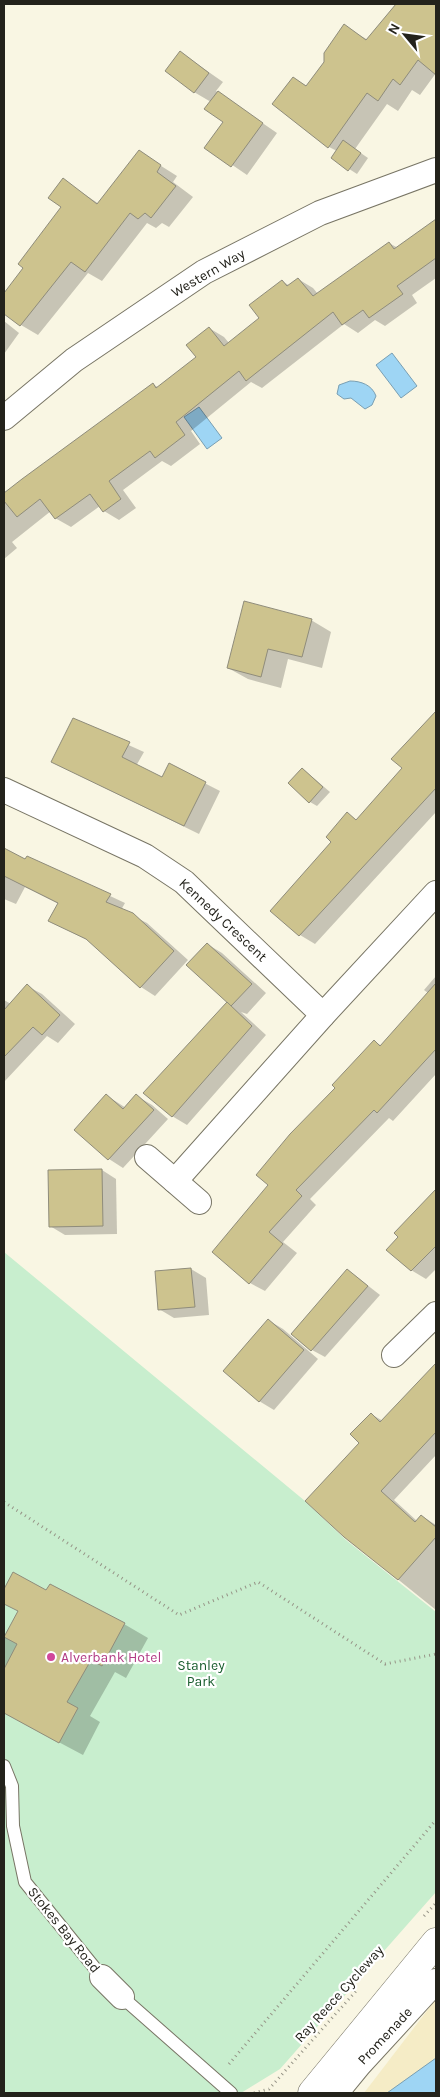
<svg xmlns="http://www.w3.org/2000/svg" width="440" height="2097" viewBox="0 0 440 2097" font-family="Karla,sans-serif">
<rect width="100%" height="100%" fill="#f9f6e3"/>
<path fill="#c8eece" d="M4,1252L305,1501L346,1540L436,1612V1892L280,2069L241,2093H4Z"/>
<path fill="#f5ecc6" d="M436,1999V2093H364Z"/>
<g fill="#9ed5f4" stroke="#799fb3">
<path d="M392,353L417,386L401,398L376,365Z"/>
<path d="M350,381C361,381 372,385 376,396L372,405L365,409L351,398L344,399L337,394L339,385Z"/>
<path d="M199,407L222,438L207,449L184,417Z"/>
<path d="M436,2058V2093H387Z"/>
</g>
<g fill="#0003">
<path d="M398,4H436V73L420,95L412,90L398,111L387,104L355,149L368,158L357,174L332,158L337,151L329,147L293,78L307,86L325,62L344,26L368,40Z"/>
<path d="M180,52L223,82L216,91L277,133L247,175L206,147L224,121L211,102L194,92Z"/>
<path d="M139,152L177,176L173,182L193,197L169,227L162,223L156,228L147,223L102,281L88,273L38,335L21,325L4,312V295L25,268L62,207L63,180L99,204Z"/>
<path d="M435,221L436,278L412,295L417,303L385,326L375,320L358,333L344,324L262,388L251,382L191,431L200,444L171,466L162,461L123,490L136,508L119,520L104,511L100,506L71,527L55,518L51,511L12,542L17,548L4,559V495L153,384L159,388L198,357L209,328L224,337L229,343L260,318L282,281L290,286L298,279L313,288L318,294L389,243L398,248Z"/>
<path d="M4,321L19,333L4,354Z"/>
<path d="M311,620L331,632L322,668L288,659L281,688L248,679L228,668Z"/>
<path d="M436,712V812L315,944L300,935L272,911L333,842L348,814L357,820L403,768L393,758Z"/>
<path d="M73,720L144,752L136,766L163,779L169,765L220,791L199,834L52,762Z"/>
<path d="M303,769L330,792L317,806L310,802Z"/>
<path d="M4,850L26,860L27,857L125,903L121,910L147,923L188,960L155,996L141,987L89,941L50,921L59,904L25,887L16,904L4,899Z"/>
<path d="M207,944L222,953L266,993L247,1014L241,1012L266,1035L187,1125L172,1116L228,1002Z"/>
<path d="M436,976V1074L393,1121L389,1118L310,1199L316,1205L283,1242L297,1253L265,1291L250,1283L270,1185L337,1088L374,1041L382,1046L428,993L424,990Z"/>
<path d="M27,986L42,994L75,1024L58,1043L47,1036L4,1082V1000L11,1004Z"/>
<path d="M106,1095L126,1108L137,1096L152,1105L168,1119L123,1168L109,1159L76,1130Z"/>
<path d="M102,1170L116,1179L117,1234L65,1235L50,1226Z"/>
<path d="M436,1193V1269L426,1279L411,1270L400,1237L427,1200Z"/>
<path d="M191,1269L206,1278L209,1315L174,1318L159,1309Z"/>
<path d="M348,1270L380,1295L325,1357L312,1350Z"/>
<path d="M268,1320L283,1329L318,1359L274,1410L259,1401Z"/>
<path d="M436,1365V1455L394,1500L417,1521L422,1516L436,1525V1610L344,1536L361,1443L371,1414L383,1421Z"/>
<path d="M13,1574L47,1592L124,1624L148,1638L126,1678L115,1672L90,1716L100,1722L83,1755L4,1713V1640L19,1611L4,1602V1592Z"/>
</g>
<g fill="#cdc38e" stroke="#8f8c7b">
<path d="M396,4H436V75L418,60L400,85L393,79L378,101L367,93L328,148L272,104L293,77L306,86L324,62V53L344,24L366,40Z"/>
<path d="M180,51L209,73L194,93L165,71Z"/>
<path d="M218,91L263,123L231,167L204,148L223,122L204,109Z"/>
<path d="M343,140L361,153L348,171L331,158Z"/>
<path d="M139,150L161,165L157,172L176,186L151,218L145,213L138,219L130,213L85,272L71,262L20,326L4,314V293L23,268L18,264L61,207L48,198L63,178L97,204Z"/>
<path d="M436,219V258L397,286L403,294L369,318L363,310L342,325L333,312L246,381L239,371L176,422L185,435L155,458L150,451L109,481L121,499L103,512L90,494L55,519L40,499L17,517L4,501V493L22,479L153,383L156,388L196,357L186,345L209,327L224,346L259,318L249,305L282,280L287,286L298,278L313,296L389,242L394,249Z"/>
<path d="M244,601L312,619L302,657L268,649L261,677L227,668Z"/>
<path d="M436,711V788L299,936L270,911L331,842L326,837L347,812L356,820L402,768L391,759Z"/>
<path d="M73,718L130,742L122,757L162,777L169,763L206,782L184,826L51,762Z"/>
<path d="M302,768L323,787L309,803L288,783Z"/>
<path d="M4,848L25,859L27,856L111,894L106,902L133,913L174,951L140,988L86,939L48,921L58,903L4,876Z"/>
<path d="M207,943L252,984L231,1006L186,965Z"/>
<path d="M436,983V1049L377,1113L374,1110L296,1190L302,1196L269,1232L283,1244L249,1284L212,1252L268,1185L256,1175L290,1134L335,1088L332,1085L374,1040L380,1046Z"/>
<path d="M27,984L60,1015L42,1035L33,1027L4,1057V1010Z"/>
<path d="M227,1002L252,1026L172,1117L143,1093Z"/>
<path d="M106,1094L123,1109L136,1094L154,1110L108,1160L74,1130Z"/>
<path d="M102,1169L103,1226L49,1227L48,1170Z"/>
<path d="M436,1189V1246L411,1271L386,1250L398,1237L394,1233Z"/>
<path d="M191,1268L195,1307L158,1310L155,1271Z"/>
<path d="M347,1269L368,1286L311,1351L291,1334Z"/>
<path d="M268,1319L304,1350L259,1402L223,1371Z"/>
<path d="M436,1363V1432L381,1491L415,1522L421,1515L436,1527V1537L398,1580L344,1537L305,1501L359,1443L350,1434L371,1413L380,1422Z"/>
<path d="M13,1572L46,1590L50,1584L125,1623L102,1666L91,1660L67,1702L78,1708L59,1743L4,1713V1669L17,1644L4,1637L18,1611L4,1604V1589Z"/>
</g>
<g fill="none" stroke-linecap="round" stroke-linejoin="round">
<g stroke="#787565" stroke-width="14">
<g id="lane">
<path d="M4,1766L12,1786L13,1826L25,1882L102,1977"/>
<path d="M122,1997L231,2093"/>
</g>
</g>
<g stroke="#787565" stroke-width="26">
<g id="street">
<path d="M4,418L74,360L204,272L320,213L436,170"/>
<path d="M4,790L145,856L184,882L323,1015"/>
<path d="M147,1157L199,1202"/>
<path d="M175,1181L323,1015L436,893"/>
<path d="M394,1355L436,1314"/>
<path d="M102,1977L122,1997"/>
<path d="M336,2093L359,2065L436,1981"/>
</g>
</g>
<g stroke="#787565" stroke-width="29">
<path id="secondary" d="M312,2093L436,1942"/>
</g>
<g stroke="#969487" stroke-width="3" stroke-dasharray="1 4" stroke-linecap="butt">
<path d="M4,1502L179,1615L258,1582L385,1664L436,1654"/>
<path d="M424,1916L436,1903"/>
<path d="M229,2064L436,1820"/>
<path d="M254,2093L269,2089L356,1991"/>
</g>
<use href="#lane" stroke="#fff" stroke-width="12"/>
<use href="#street" stroke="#fff" stroke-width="24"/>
<use href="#secondary" stroke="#fff" stroke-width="28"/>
</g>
<circle fill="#d1479c" stroke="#fff" stroke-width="2" cx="51" cy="1657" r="5"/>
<g text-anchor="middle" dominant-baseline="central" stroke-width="4.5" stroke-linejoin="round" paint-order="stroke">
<g font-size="14" fill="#23221b" stroke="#fff">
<text transform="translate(208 273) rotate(-30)">Western Way</text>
<text transform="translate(223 920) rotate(43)">Kennedy Crescent</text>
<text transform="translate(64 1930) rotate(51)">Stokes Bay Road</text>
<text transform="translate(339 1994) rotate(-48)">Ray Reece Cycleway</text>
<text transform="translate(385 2036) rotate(-47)">Promenade</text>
</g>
<g font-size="14" fill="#b23c85" stroke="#fff" text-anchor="start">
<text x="61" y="1657">Alverbank Hotel</text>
</g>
<g font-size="14" fill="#195d2e" stroke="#fff">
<text x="201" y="1665">Stanley<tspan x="201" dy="16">Park</tspan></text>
</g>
</g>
<rect width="440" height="2097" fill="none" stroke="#23221b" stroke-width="10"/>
<g transform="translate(405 35) rotate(299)" stroke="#ffffff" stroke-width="4" paint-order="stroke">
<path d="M0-4L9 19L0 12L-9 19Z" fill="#23221b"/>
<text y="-8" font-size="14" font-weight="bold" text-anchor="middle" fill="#23221b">N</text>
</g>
</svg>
